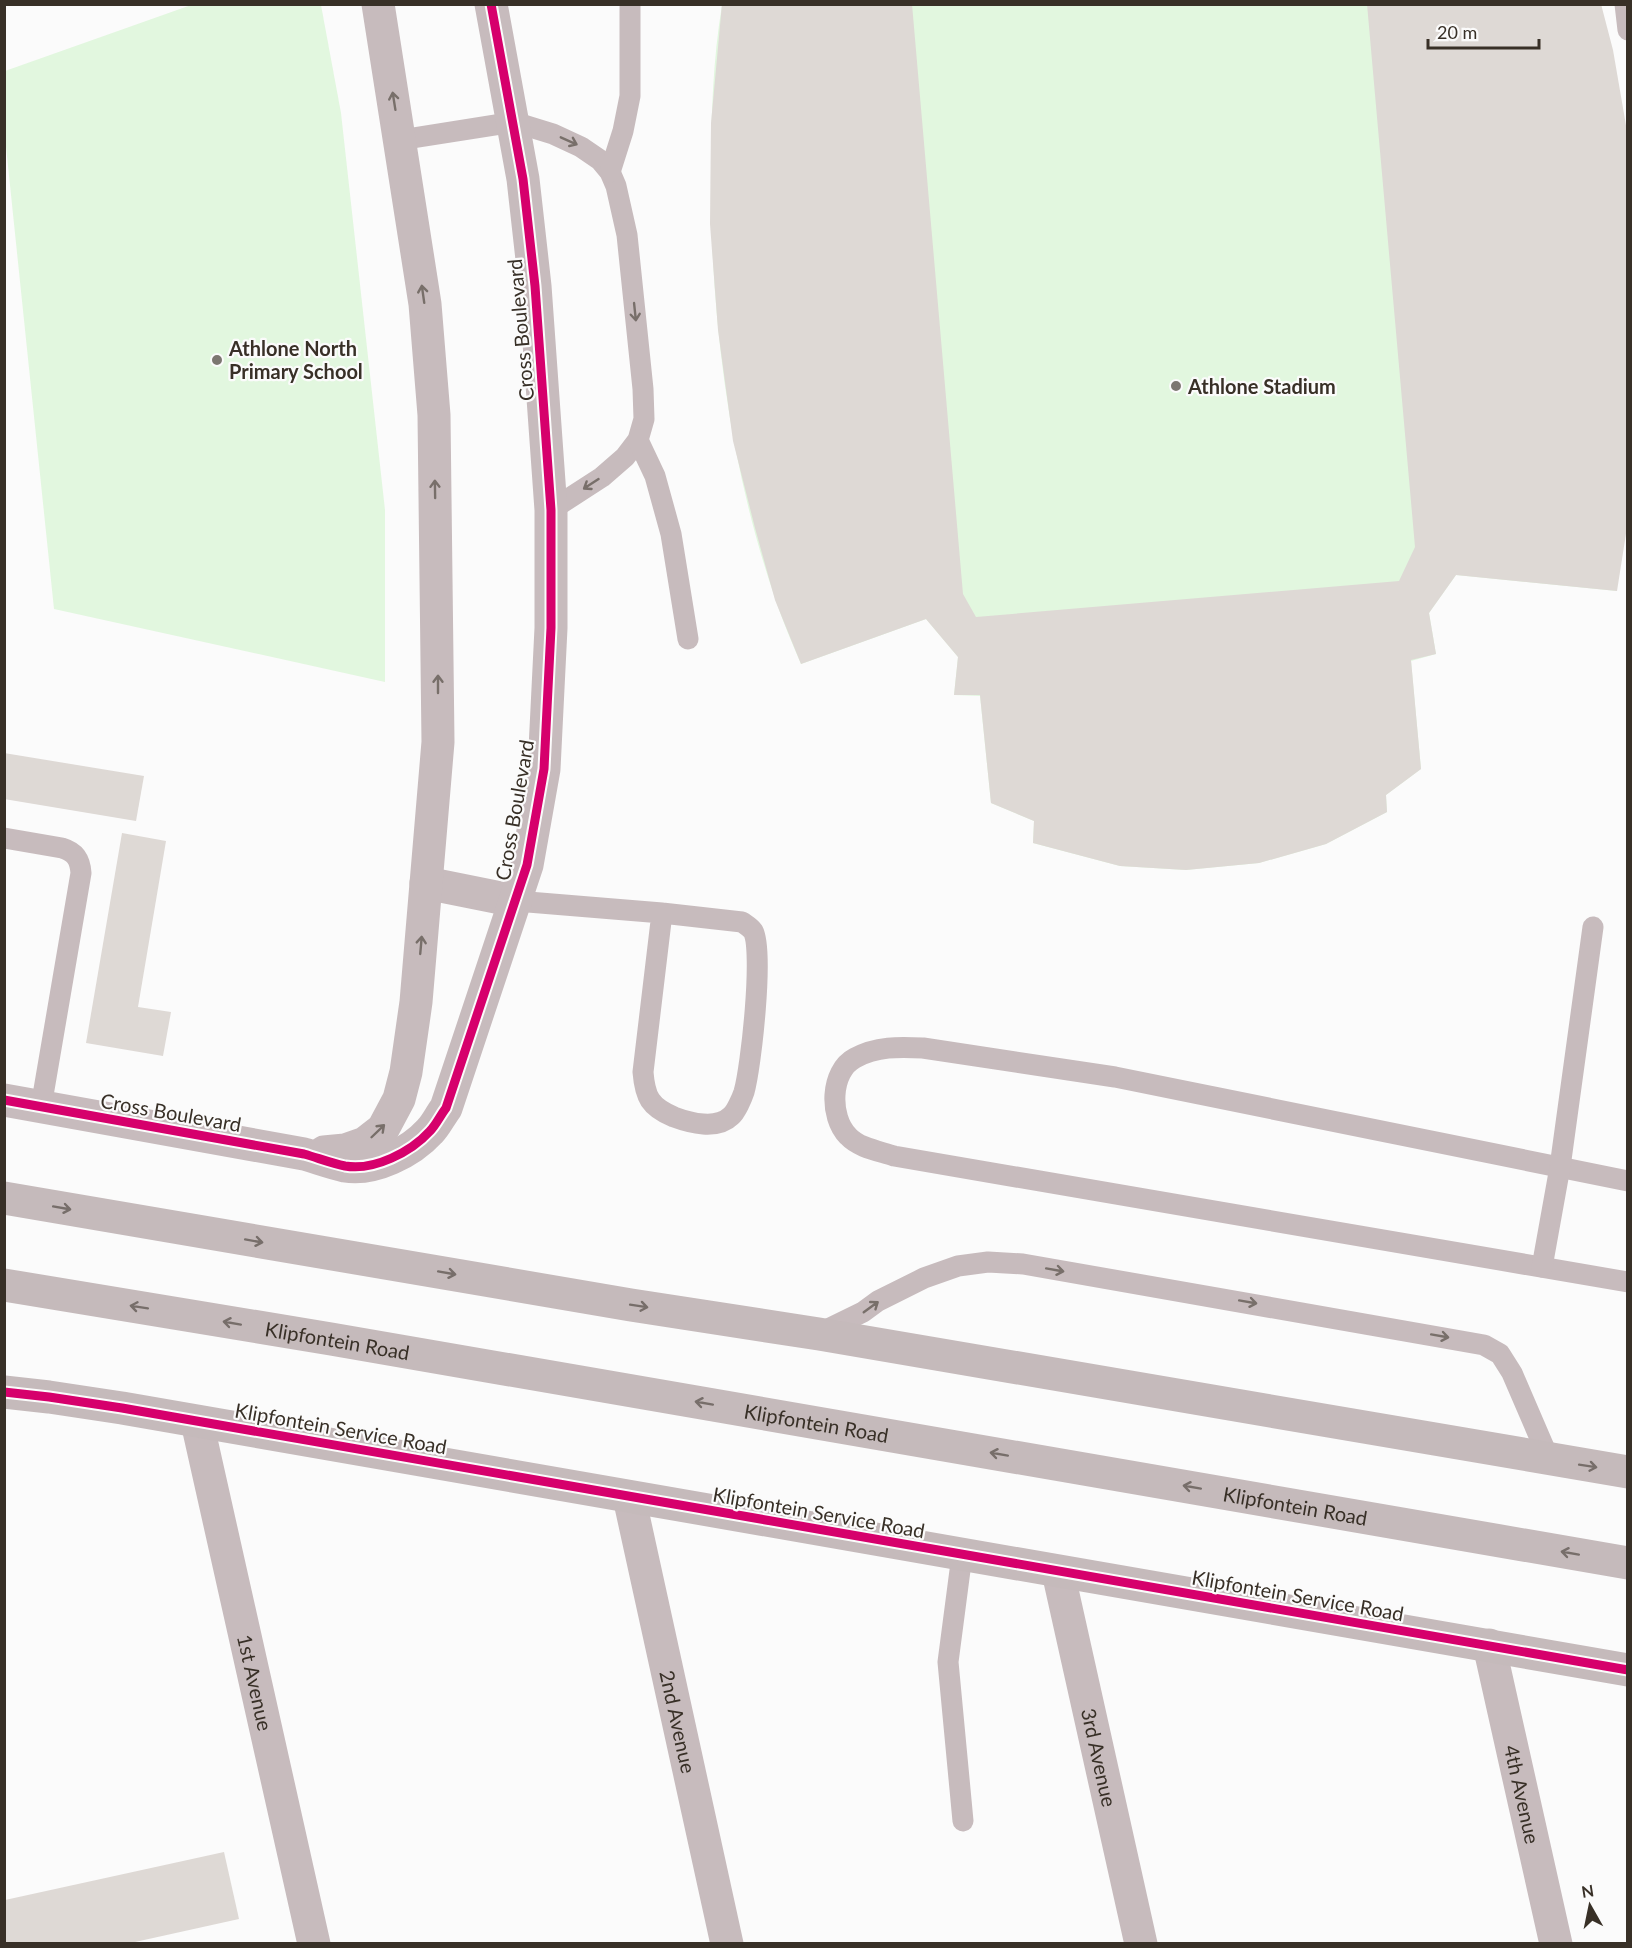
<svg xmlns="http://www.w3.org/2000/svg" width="1632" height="1948" viewBox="0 0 1632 1948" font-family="Lato,sans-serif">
<rect width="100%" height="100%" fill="#fbfbfb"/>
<g fill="#e2f7df">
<path d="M194,4L321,5L341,113L385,510V682L54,609L5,137V71Z"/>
<path d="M722,5H1601L1617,591L1456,575L1429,613L1436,654L1411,661L1421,769L1386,795L1387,812L1326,844L1259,863L1186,870L1120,866L1033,843L1034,821L991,803L980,696L954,695L958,657L926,619L801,664C792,643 783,622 776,601C729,466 710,314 711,172C711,116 713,59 722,5Z"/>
</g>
<g fill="#ded9d5">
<path d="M722,4H912L963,594L976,617L1399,581L1415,547L1367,4H1601L1613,50L1628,137V521L1617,591L1456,575L1429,613L1436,654L1411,660L1421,769L1386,795L1387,812L1326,844L1259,863L1186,870L1120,866L1033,843L1034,821L991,803L980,695H954L958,657L926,619L801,664L775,600L755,528L733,441L718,330L710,224L711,123Z"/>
<path d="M4,753L144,776L136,821L4,799Z"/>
<path d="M122,833L166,841L138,1007L171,1012L163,1056L86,1043Z"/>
<path d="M224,1852L239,1919L126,1944H5V1900Z"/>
</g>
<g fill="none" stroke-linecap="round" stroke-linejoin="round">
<g stroke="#c7bbbd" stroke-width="21">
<path d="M1625,4L1628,30"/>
<path d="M400,140L514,122L553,134L581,147L600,160L610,172L616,186L627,235L643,389L644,419L638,440L625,457L602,477L551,510"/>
<path d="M610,172L623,131L630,96V4"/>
<path d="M638,440L655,476L671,534L688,639"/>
<path d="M4,838L62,848C75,852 80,859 81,873L41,1107"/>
<path d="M516,901L662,913L742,922C746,925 750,927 753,931C764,950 751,1068 744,1092C742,1098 736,1112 731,1116C717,1130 690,1123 674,1117C650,1107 645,1097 643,1072L662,913"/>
<path d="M1628,1181L1115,1077L923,1048C899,1047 877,1046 855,1058C830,1071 829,1117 848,1136C859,1148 879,1151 894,1156L1628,1282"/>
<path d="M1542,1267L1560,1167L1593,927"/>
<path d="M820,1333L863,1312L878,1301L924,1278L958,1266L988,1262L1023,1264L1484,1345L1500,1354L1512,1373L1549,1459"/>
<path d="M962,1555L948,1662L963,1821"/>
</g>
<g stroke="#c7bbbd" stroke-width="33">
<path d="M426,883L516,901"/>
<path d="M4,1100L304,1154C318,1158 331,1163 345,1166C374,1171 411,1152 430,1131C436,1125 440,1116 446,1108L527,865L544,769L551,628V510L535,286L523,179L491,4"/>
<path d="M324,1152L345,1150L365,1143L383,1129L399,1099L406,1072L416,1002L438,742L434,415L425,304L378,4"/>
<path id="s1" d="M197,1422L314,1944"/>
<path id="s2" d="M629,1497L727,1944"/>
<path id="s3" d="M1058,1572L1141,1944"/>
<path id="s4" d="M1489,1645L1556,1944"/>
</g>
<g stroke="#c5babb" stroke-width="33">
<path d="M4,1198L631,1305L819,1334L1628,1472"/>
<path id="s5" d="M4,1285L331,1339L1628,1563"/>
<path d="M4,1392L49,1397L122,1408L1628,1670"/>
</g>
<g stroke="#fbfbfb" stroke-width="13">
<g id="cycleway">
<path d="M4,1100L304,1154C318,1158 331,1163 345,1166C374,1171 411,1152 430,1131C436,1125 440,1116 446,1108L527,865L544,769L551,628V510L535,286L523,179L491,4"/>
<path d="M4,1392L49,1397L122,1408L1628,1670"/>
</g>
</g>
<use href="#cycleway" stroke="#d6006c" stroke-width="9"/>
</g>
<defs><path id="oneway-shaft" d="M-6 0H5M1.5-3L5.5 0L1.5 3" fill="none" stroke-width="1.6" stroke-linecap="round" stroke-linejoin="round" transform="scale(1.5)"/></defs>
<g stroke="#786f6a">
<use href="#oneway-shaft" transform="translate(394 101) rotate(-99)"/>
<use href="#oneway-shaft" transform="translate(569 141) rotate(24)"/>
<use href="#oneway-shaft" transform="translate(423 294) rotate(-98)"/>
<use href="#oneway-shaft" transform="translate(635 312) rotate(84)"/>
<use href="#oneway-shaft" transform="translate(591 484) rotate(147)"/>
<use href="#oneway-shaft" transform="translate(435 489) rotate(-91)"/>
<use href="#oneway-shaft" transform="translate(438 684) rotate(-90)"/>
<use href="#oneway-shaft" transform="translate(421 945) rotate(-85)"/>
<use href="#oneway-shaft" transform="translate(378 1131) rotate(-44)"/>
<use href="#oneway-shaft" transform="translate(1055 1270) rotate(10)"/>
<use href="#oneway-shaft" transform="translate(1248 1302) rotate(10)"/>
<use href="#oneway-shaft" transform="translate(871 1307) rotate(-36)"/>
<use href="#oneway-shaft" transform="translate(1440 1336) rotate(10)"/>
</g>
<g stroke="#776e6a">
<use href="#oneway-shaft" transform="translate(62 1208) rotate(10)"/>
<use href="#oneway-shaft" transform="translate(254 1241) rotate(10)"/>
<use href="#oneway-shaft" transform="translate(447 1273) rotate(10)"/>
<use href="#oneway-shaft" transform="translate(639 1306) rotate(9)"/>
<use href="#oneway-shaft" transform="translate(139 1307) rotate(-171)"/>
<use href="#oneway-shaft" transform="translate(232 1323) rotate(-170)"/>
<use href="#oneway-shaft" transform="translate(704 1403) rotate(-170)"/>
<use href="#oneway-shaft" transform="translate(999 1454) rotate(-170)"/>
<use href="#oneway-shaft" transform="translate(1588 1466) rotate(9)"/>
<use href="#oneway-shaft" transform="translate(1192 1487) rotate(-170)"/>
<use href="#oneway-shaft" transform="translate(1570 1553) rotate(-170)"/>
</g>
<g fill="#7c7771" stroke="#fbfbfb" stroke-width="2">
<circle cx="217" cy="360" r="6"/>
<circle cx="1176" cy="386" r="6"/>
</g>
<g text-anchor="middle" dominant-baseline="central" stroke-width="4.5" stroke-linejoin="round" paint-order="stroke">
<g font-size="20" fill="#383027" stroke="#fbfbfb">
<text transform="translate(520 330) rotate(-95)">Cross Boulevard</text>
<text transform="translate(514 810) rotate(-80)">Cross Boulevard</text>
<text transform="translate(171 1112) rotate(10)">Cross Boulevard</text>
<text stroke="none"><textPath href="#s5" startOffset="338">Klipfontein Road</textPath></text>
<text stroke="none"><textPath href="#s5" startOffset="824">Klipfontein Road</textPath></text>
<text transform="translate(341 1428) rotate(10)">Klipfontein Service Road</text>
<text stroke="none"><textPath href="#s5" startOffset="1310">Klipfontein Road</textPath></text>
<text transform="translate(819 1512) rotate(10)">Klipfontein Service Road</text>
<text transform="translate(1298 1595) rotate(10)">Klipfontein Service Road</text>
<text stroke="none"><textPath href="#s1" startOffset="267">1st Avenue</textPath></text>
<text stroke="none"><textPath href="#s2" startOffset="230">2nd Avenue</textPath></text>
<text stroke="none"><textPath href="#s3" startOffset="190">3rd Avenue</textPath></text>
<text stroke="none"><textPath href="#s4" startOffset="153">4th Avenue</textPath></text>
</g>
<g font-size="20" font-weight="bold" fill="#383027" stroke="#fbfbfb" text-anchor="start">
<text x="229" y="348">Athlone North<tspan x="229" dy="23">Primary School</tspan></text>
<text x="1188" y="386">Athlone Stadium</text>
</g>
</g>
<rect width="1632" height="1948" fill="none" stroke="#383027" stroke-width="12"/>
<g transform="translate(1590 1906) rotate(351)" stroke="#fbfbfb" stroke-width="4.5" paint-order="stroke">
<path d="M0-4.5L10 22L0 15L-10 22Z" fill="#383027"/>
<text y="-9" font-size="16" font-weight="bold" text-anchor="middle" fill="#383027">N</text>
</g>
<path d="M1428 39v9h111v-9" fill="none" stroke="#383027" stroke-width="3"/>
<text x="1437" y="39" font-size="18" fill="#383027" stroke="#fbfbfb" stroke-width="4.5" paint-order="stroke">20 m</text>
</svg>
